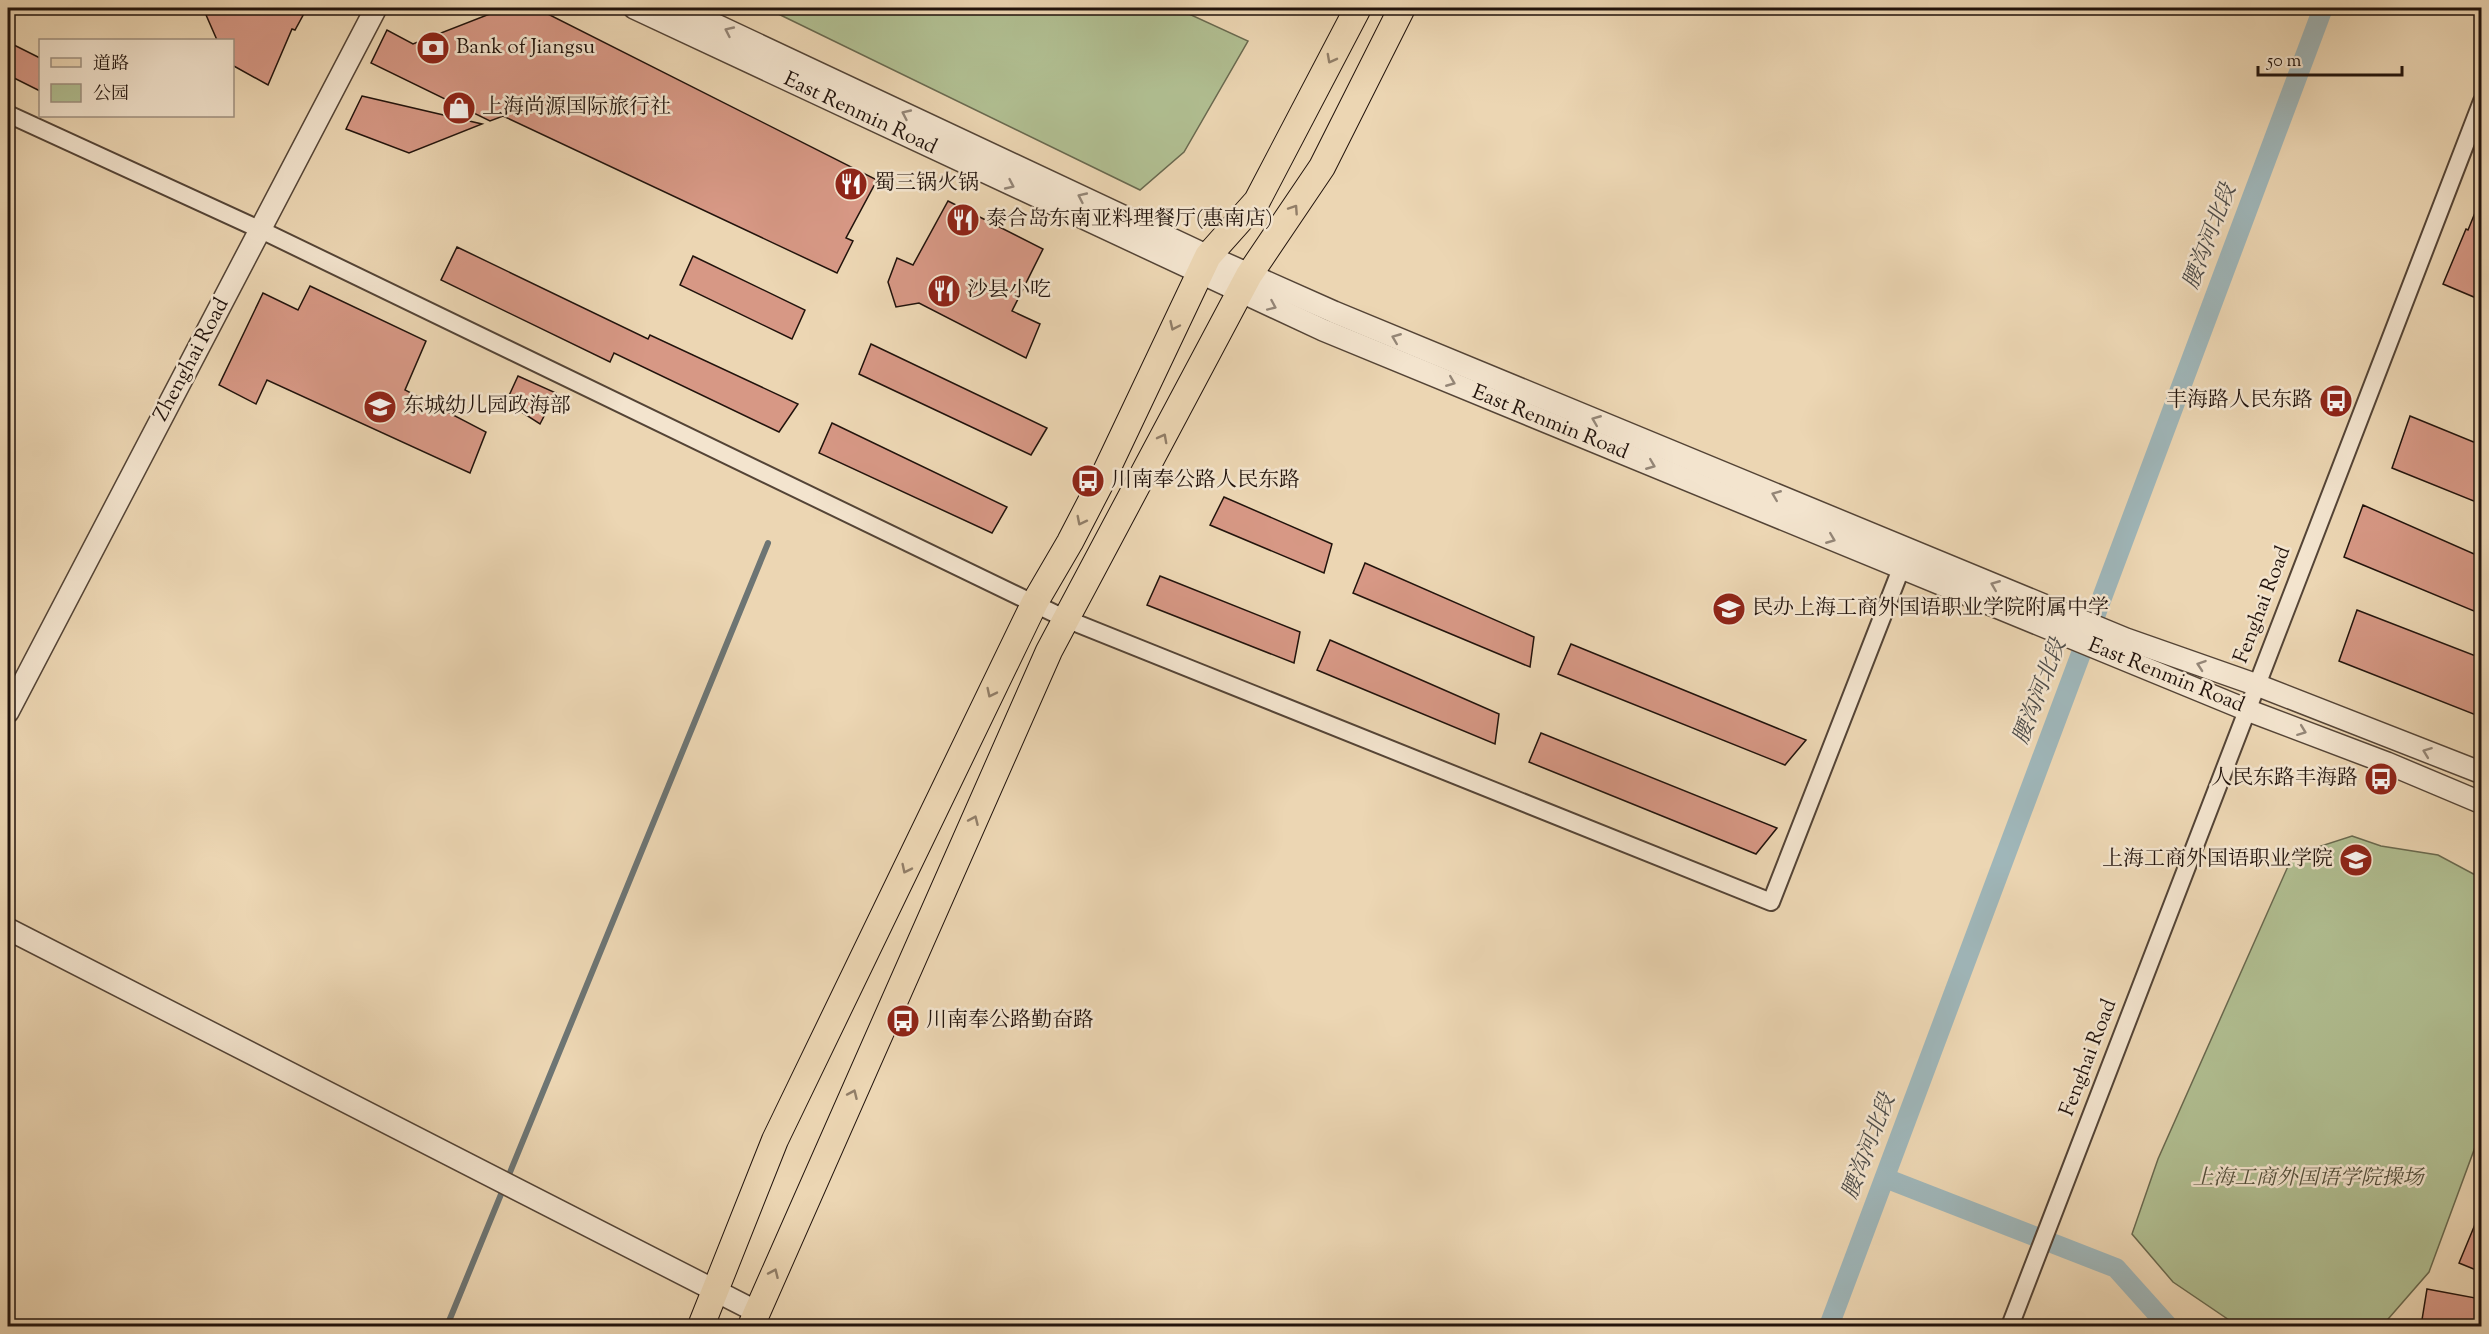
<svg xmlns="http://www.w3.org/2000/svg" width="2489" height="1334" viewBox="0 0 2489 1334" font-family="'Sorts Mill Goudy','Noto Serif SC',serif">
<rect width="100%" height="100%" fill="#ecd6b3"/>
<filter id="stains"><feTurbulence type="fractalNoise" baseFrequency=".00333" numOctaves="4"/><feColorMatrix values="0 0 0 0 .2 0 0 0 0 .09 0 0 0 0 .02 0 0 0 .5 -.17"/></filter>
<radialGradient id="worn" r=".72"><stop offset=".6" stop-color="#630" stop-opacity="0"/><stop offset="1" stop-color="#630" stop-opacity=".3"/></radialGradient>
<g fill="#b1bf92" stroke="#69694f" stroke-width="1.5">
<path d="M766,8H1176L1248,41L1184,152L1140,190Z"/>
<path d="M2352,836L2381,846L2438,855L2481,878V1131L2429,1272L2382,1326H2238L2173,1282L2132,1234L2158,1159L2293,855Z"/>
</g>
<g fill="none" stroke-linecap="round" stroke-linejoin="round">
<path stroke="#6d7574" stroke-width="6" d="M447,1326L768,543"/>
<g stroke="#9fb6b9" stroke-width="20">
<path d="M1885,1178L2116,1268L2168,1326"/>
<path d="M1829,1326L2323,8"/>
</g>
</g>
<g fill="#d79885" stroke="#21130c" stroke-width="1.5">
<path d="M203,8H307L295,30L292,29L268,85L232,65V40H217Z"/>
<path d="M505,8H536L877,180L846,238L853,241L837,273L503,116L490,121L371,63L387,30L413,44Z"/>
<path d="M8,42L40,58V91L8,75Z"/>
<path d="M362,96L482,124L409,153L346,129Z"/>
<path d="M2481,198V300L2443,284L2466,229L2468,230Z"/>
<path d="M948,201L1043,249L1012,311L1040,324L1026,358L919,303L896,307L888,282L897,258L913,265Z"/>
<path d="M457,247L648,339L650,335L798,404L779,432L614,353L610,362L441,280Z"/>
<path d="M693,256L805,310L792,339L680,285Z"/>
<path d="M310,286L426,341L405,390L486,432L470,473L267,380L256,404L219,385L263,293L298,310Z"/>
<path d="M871,344L1047,428L1031,455L859,374Z"/>
<path d="M518,376L556,393L540,424L506,402Z"/>
<path d="M2410,416L2481,445V504L2392,468Z"/>
<path d="M832,423L1007,507L992,533L819,453Z"/>
<path d="M1224,497L1332,544L1324,573L1210,525Z"/>
<path d="M2363,505L2481,557V614L2344,557Z"/>
<path d="M1365,563L1534,637L1530,667L1353,593Z"/>
<path d="M1160,576L1300,632L1294,663L1147,605Z"/>
<path d="M2357,610L2481,658V717L2339,661Z"/>
<path d="M1330,640L1499,714L1495,744L1317,670Z"/>
<path d="M1571,644L1806,740L1785,765L1558,674Z"/>
<path d="M1541,733L1777,828L1756,854L1529,762Z"/>
<path d="M2481,1210V1272L2459,1263Z"/>
<path d="M2427,1289L2481,1299V1326H2421Z"/>
</g>
<g fill="none" stroke-linecap="round" stroke-linejoin="round">
<g stroke="#544436" stroke-width="20">
<g id="minor">
<path d="M8,114L261,230L1066,619L1771,902L1906,556"/>
<path d="M2010,1326L2482,101"/>
</g>
</g>
<g stroke="#544436" stroke-width="24">
<g id="tertiary">
<path d="M634,8L1323,330L2247,710L2387,763L2482,803"/>
<path d="M680,8L1208,256L1334,312L2126,639L2257,685L2482,773"/>
<path d="M8,712L376,8"/>
<path d="M8,929L757,1312"/>
</g>
</g>
<g stroke="#21130c" stroke-width="28">
<g id="primary">
<path d="M701,1326L775,1140L1035,602L1070,542L1100,484L1208,256L1257,201L1358,8"/>
<path d="M751,1326L1049,651L1249,275L1322,167L1402,8"/>
</g>
</g>
<use href="#minor" stroke="#f3e4ce" stroke-width="16"/>
<use href="#tertiary" stroke="#f3e4ce" stroke-width="21"/>
<use href="#primary" stroke="#ecd6b3" stroke-width="26"/>
</g>
<defs><path id="oneway-chevron" d="M-2-3.5L2.5 0L-2 3.5" fill="none" stroke-width="1.6" stroke-linecap="round" stroke-linejoin="round" transform="scale(1.5)"/></defs>
<g stroke="#948677">
<use href="#oneway-chevron" transform="translate(729 31) rotate(-155)"/>
<use href="#oneway-chevron" transform="translate(906 114) rotate(-155)"/>
<use href="#oneway-chevron" transform="translate(1010 185) rotate(25)"/>
<use href="#oneway-chevron" transform="translate(1082 197) rotate(-155)"/>
<use href="#oneway-chevron" transform="translate(1272 306) rotate(24)"/>
<use href="#oneway-chevron" transform="translate(1396 338) rotate(-158)"/>
<use href="#oneway-chevron" transform="translate(1451 382) rotate(22)"/>
<use href="#oneway-chevron" transform="translate(1596 420) rotate(-158)"/>
<use href="#oneway-chevron" transform="translate(1651 465) rotate(22)"/>
<use href="#oneway-chevron" transform="translate(1776 495) rotate(-158)"/>
<use href="#oneway-chevron" transform="translate(1831 539) rotate(22)"/>
<use href="#oneway-chevron" transform="translate(1995 585) rotate(-158)"/>
<use href="#oneway-chevron" transform="translate(2201 665) rotate(-161)"/>
<use href="#oneway-chevron" transform="translate(2302 731) rotate(21)"/>
<use href="#oneway-chevron" transform="translate(2427 752) rotate(-159)"/>
</g>
<g stroke="#917e68">
<use href="#oneway-chevron" transform="translate(1331 59) rotate(118)"/>
<use href="#oneway-chevron" transform="translate(1294 209) rotate(-56)"/>
<use href="#oneway-chevron" transform="translate(1174 326) rotate(115)"/>
<use href="#oneway-chevron" transform="translate(1163 438) rotate(-62)"/>
<use href="#oneway-chevron" transform="translate(1081 521) rotate(117)"/>
<use href="#oneway-chevron" transform="translate(991 693) rotate(116)"/>
<use href="#oneway-chevron" transform="translate(974 820) rotate(-66)"/>
<use href="#oneway-chevron" transform="translate(906 869) rotate(116)"/>
<use href="#oneway-chevron" transform="translate(853 1094) rotate(-66)"/>
<use href="#oneway-chevron" transform="translate(774 1273) rotate(-66)"/>
</g>
<defs>
<g id="bank-disc" transform="scale(1.725)"><circle r="9.5" fill="#8f2418" stroke="#f3e4ce"/><path d="M-6-4H6V4H-6ZM0-2.3a2.3 2.3 0 1 0 0 4.6a2.3 2.3 0 1 0 0-4.6Z" fill="#fff"/></g>
<g id="shop-disc" transform="scale(1.725)"><circle r="9.5" fill="#8f2418" stroke="#f3e4ce"/><path d="M-5-2.5h2.3a2.7 3.5 0 0 1 5.4 0H5L5.5 6h-11ZM-1.5-2.5h3a1.5 2.3 0 0 0-3 0Z" fill="#fff"/></g>
<g id="restaurant-disc" transform="scale(1.725)"><circle r="9.5" fill="#8f2418" stroke="#f3e4ce"/><path d="M-5-6h1v4h1v-4h1v4h1v-4h1v5L-1.5 .5V6h-2V.5L-5-1ZM5-6V6H3V1.5H1.5Q1.5-4 5-6Z" fill="#fff"/></g>
<g id="bus-disc" transform="scale(1.725)"><circle r="9.5" fill="#8f2418" stroke="#f3e4ce"/><path d="M-5-6H5V4H4V6H2V4H-2V6H-4V4H-5ZM-3.5-4V0h7V-4ZM-3.5 1.2v1.5H-2V1.2ZM2 1.2v1.5H3.5V1.2Z" fill="#fff"/></g>
<g id="school-disc" transform="scale(1.725)"><circle r="9.5" fill="#8f2418" stroke="#f3e4ce"/><path d="M0-5L7-2L0 1L-7-2ZM-4 1L0 2.5L4 1V4Q0 6-4 4Z" fill="#fff"/></g>
<g id="university-disc" transform="scale(1.725)"><circle r="9.5" fill="#8f2418" stroke="#f3e4ce"/><path d="M0-5L7-2L0 1L-7-2ZM-4 1L0 2.5L4 1V4Q0 6-4 4Z" fill="#fff"/></g>
</defs>
<g fill-rule="evenodd">
<use href="#bank-disc" x="433" y="48"/>
<use href="#shop-disc" x="459" y="108"/>
<use href="#restaurant-disc" x="851" y="184"/>
<use href="#restaurant-disc" x="963" y="220"/>
<use href="#restaurant-disc" x="944" y="291"/>
<use href="#bus-disc" x="2336" y="401"/>
<use href="#school-disc" x="380" y="407"/>
<use href="#bus-disc" x="1088" y="481"/>
<use href="#school-disc" x="1729" y="609"/>
<use href="#bus-disc" x="2381" y="779"/>
<use href="#university-disc" x="2356" y="860"/>
<use href="#bus-disc" x="903" y="1021"/>
</g>
<g text-anchor="middle" dominant-baseline="central" stroke-width="5" stroke-linejoin="round" paint-order="stroke">
<g font-size="21" fill="#21130c" stroke="#f3e4ce" text-anchor="start">
<text x="456" y="48">Bank of Jiangsu</text>
<text x="482" y="108">上海尚源国际旅行社</text>
<text x="874" y="184">蜀三锅火锅</text>
<text x="986" y="220">泰合岛东南亚料理餐厅(惠南店)</text>
<text x="967" y="291">沙县小吃</text>
<text x="2313" y="401" text-anchor="end">丰海路人民东路</text>
<text x="403" y="407">东城幼儿园政海部</text>
<text x="1111" y="481">川南奉公路人民东路</text>
<text x="1752" y="609">民办上海工商外国语职业学院附属中学</text>
<text x="2358" y="779" text-anchor="end">人民东路丰海路</text>
<text x="2333" y="860" text-anchor="end">上海工商外国语职业学院</text>
<text x="926" y="1021">川南奉公路勤奋路</text>
</g>
<g font-size="21" fill="#21130c" stroke="#f3e4ce">
<text transform="translate(860 114) rotate(25)">East Renmin Road</text>
<text transform="translate(192 360) rotate(-62)">Zhenghai Road</text>
<text transform="translate(1550 423) rotate(22)">East Renmin Road</text>
<text transform="translate(2263 605) rotate(-69)">Fenghai Road</text>
<text transform="translate(2166 676) rotate(22)">East Renmin Road</text>
<text transform="translate(2089 1058) rotate(-69)">Fenghai Road</text>
</g>
<g font-size="21" font-style="italic" fill="#534f3b" stroke="#f3e4ce">
<text x="2308" y="1179">上海工商外国语学院操场</text>
</g>
<g font-size="22" font-style="italic" fill="#4d4c49" stroke="#f3e4ce">
<text transform="translate(2211 237) rotate(-69)">腰沟河北段</text>
<text transform="translate(2041 692) rotate(-69)">腰沟河北段</text>
<text transform="translate(1870 1147) rotate(-69)">腰沟河北段</text>
</g>
</g>
<rect width="2489" height="1334" fill="none" stroke="#ecd6b3" stroke-width="30"/>
<rect x="9" y="9" width="2471" height="1316" fill="none" stroke="#21130c" stroke-width="3"/>
<rect x="15" y="15" width="2459" height="1304" fill="none" stroke="#21130c" stroke-width="1.5"/>
<rect x="39" y="39" width="195" height="78" fill="#f3e4ce" stroke="#9f9080" stroke-width="1.5"/>
<rect x="51" y="58" width="30" height="9" fill="#ecd6b3" stroke="#9f9080" stroke-width="1.5"/>
<text x="93" y="69" font-size="18" fill="#21130c">道路</text>
<rect x="51" y="84" width="30" height="18" fill="#b1bf92" stroke="#9f9080" stroke-width="1.5"/>
<text x="93" y="99" font-size="18" fill="#21130c">公园</text>
<path d="M2258 66v9h144v-9" fill="none" stroke="#21130c" stroke-width="3"/>
<text x="2267" y="66" font-size="18" fill="#21130c" stroke="#f3e4ce" stroke-width="4.5" paint-order="stroke">50 m</text>
<rect width="100%" height="100%" filter="url(#stains)"/>
<rect width="100%" height="100%" fill="url(#worn)"/>
</svg>
